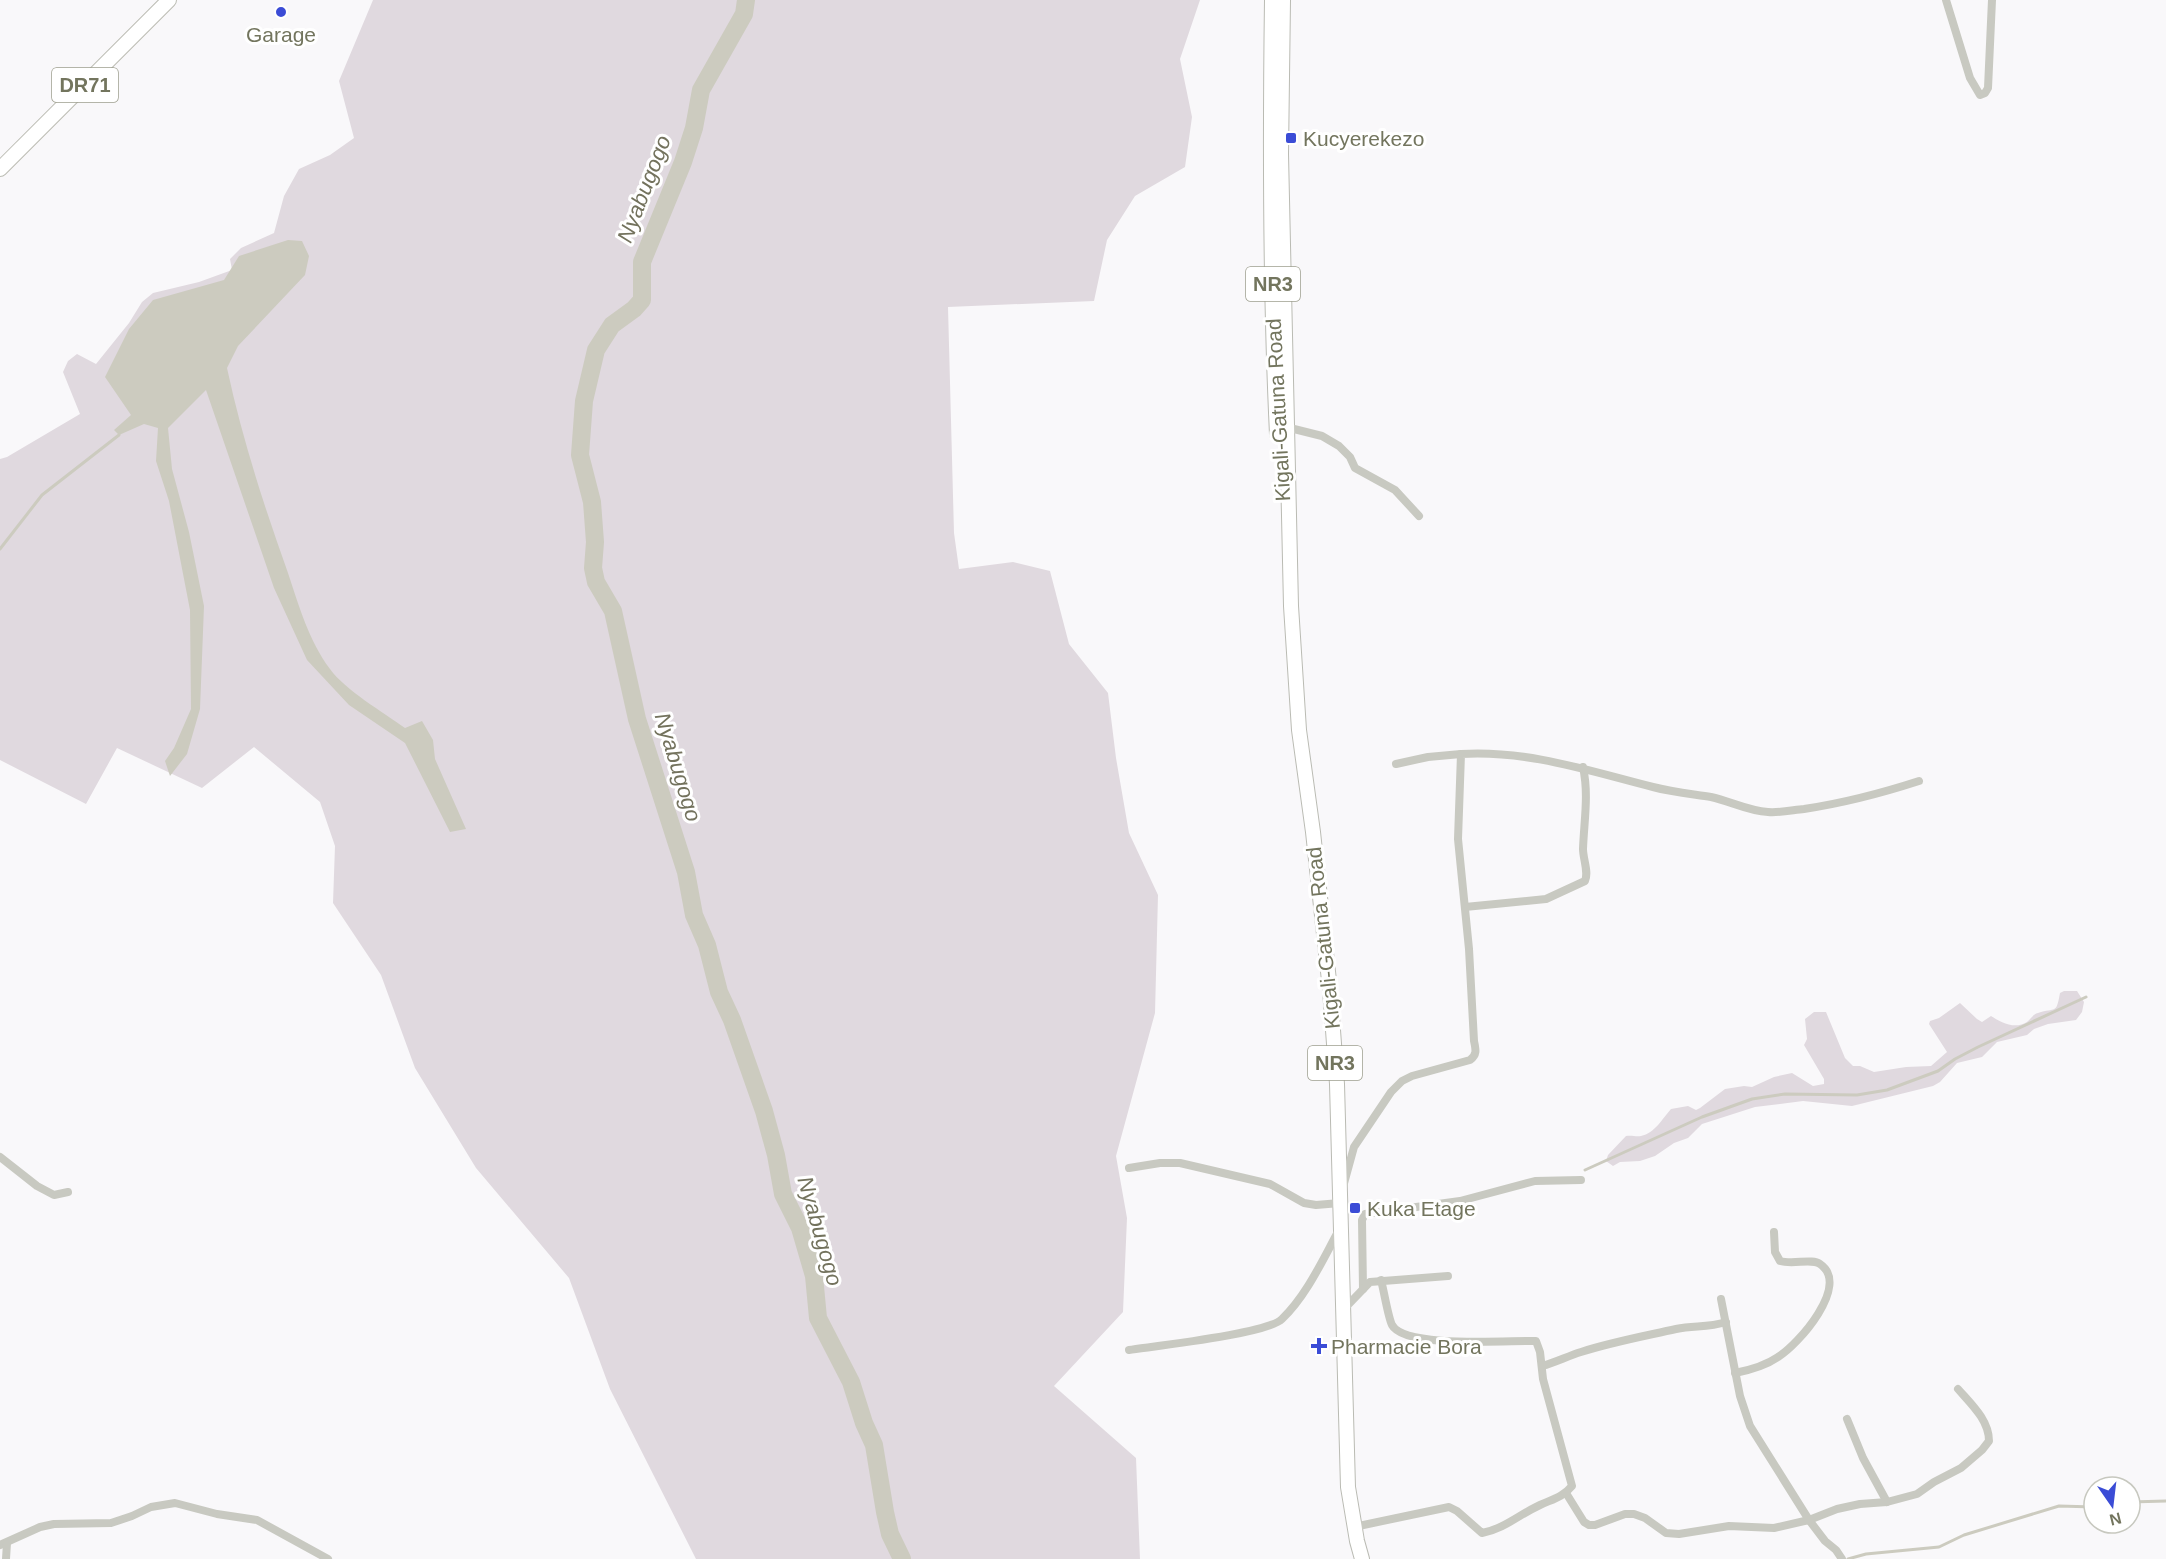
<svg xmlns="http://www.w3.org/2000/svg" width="2166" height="1559" viewBox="0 0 2166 1559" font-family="Arial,sans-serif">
<rect width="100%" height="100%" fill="#f9f8fa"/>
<g fill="#e0d9df">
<path d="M373,0H1200L1180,59L1192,117L1185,167L1135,196L1107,240L1094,301L948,307L954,533L959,569L1013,562L1050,571L1069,644L1108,693L1116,758L1129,833L1158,895L1155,1013L1116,1156L1127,1218L1123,1312L1054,1386L1136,1458L1140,1559H696L610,1389L569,1278L476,1168L415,1068L381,975L333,903L335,846L320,802L254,747L202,788L117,748L86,804L0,760V459L7,457L80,414L63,372L68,361L77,354L96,364L129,323L142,302L153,293L199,282L232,270L230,259L241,248L274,233L284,196L299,169L330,155L354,138L339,81Z"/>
<path d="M2064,991H2077L2084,1002L2082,1012L2076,1020L2048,1024L2034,1029L2027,1035L1997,1042L1982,1057L1957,1063L1940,1082L1933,1086L1852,1106L1803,1101L1755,1107L1702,1124L1688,1138L1674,1143L1655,1156L1640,1161L1620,1162L1613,1166L1606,1161L1608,1155L1626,1136C1632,1135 1636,1137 1641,1136C1655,1133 1662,1119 1671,1109L1688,1106L1696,1110L1700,1108L1725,1089L1744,1086L1752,1087L1774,1077L1792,1073L1813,1086L1824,1084V1079L1804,1045L1807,1039L1805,1019L1814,1012H1826L1845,1058L1853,1066H1860L1874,1072L1906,1067L1931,1066L1947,1052L1929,1024L1930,1021L1939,1018L1960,1003L1977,1019L1982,1022L1991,1016C2000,1022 2015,1030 2027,1022C2031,1019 2033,1014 2038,1013C2056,1007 2056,1015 2060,993Z"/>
</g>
<path fill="#cccbbf" d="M288,240L302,241L309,256L305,275L238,346L227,368C242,438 264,506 288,573C299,606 309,641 330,669C345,690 383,712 405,728L422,721L433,740L435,759L466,829L450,832L405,743L349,705L307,660L274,588L206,390L168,428L172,469L189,532L204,606L200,709L187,754L170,776L165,761L174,748L191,709L190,610L169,501L156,461L158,428L144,424L119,435L114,430L131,415L105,377L129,329L153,300L224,280L239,256Z"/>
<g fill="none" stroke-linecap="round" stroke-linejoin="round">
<g stroke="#cccbbf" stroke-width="3">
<path d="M0,549L42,495L119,435"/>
<path d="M1585,1170L1702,1117L1752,1099L1785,1094L1857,1095L1887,1090L1938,1071L1955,1059L1978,1047L2086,997"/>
<path d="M2130,1502L2166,1501"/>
<path d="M1848,1559L1866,1554L1939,1547L1964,1535L2059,1506L2094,1507"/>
</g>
<path stroke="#cccbbf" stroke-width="18" d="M746,0L744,14L701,90L694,128L683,162L642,262V300L634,309L612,325L596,350L584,401L580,455L592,502L595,542L593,568L596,582L613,611L637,719L686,872L694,915L707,945L719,992L732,1020L764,1111L776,1155L783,1194L800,1228L814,1276L818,1318L851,1382L864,1423L874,1445L885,1512L890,1534L902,1559"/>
<g stroke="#bbbcb3" stroke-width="16">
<path id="primary" d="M0,169L169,0"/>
</g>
<g stroke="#babbb3" stroke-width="16">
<g id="trunk">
<path d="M1272,0C1270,145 1270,290 1277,434"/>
<path d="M1283,0L1281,154L1291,606L1299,730L1313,832L1330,990L1337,1084L1348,1487L1357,1541L1362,1559"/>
</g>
</g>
<g stroke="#c8c9c1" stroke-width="8">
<path d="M1946,0L1970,78L1980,95L1985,93L1988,88L1992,0"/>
<path d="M1286,427L1322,436L1339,446L1350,457L1355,468L1395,490L1419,516"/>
<path d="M1396,764L1428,757L1461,754"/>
<path d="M1465,907L1546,899L1585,881C1589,872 1583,859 1583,849C1584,821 1589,795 1583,767"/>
<path d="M0,1157L37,1186L54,1195L68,1192"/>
<path d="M1129,1168L1160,1163H1180L1270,1184L1304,1203L1316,1205L1340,1203V1199"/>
<path d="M1343,1187L1354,1147L1391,1092L1402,1081L1412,1076L1470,1060C1477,1055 1476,1050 1474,1041L1469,949L1458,839L1461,754C1529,750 1589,771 1653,787C1672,792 1692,794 1711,797C1730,801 1748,811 1768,812C1780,813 1793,810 1804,809C1844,803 1882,793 1919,781"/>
<path d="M1363,1289L1362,1220L1365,1214L1460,1201L1535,1181L1581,1180"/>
<path d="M1721,1299L1740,1396L1750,1426L1809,1520L1825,1541L1836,1550L1842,1559"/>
<path d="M1343,1310L1370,1282L1448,1276"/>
<path d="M1129,1350C1156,1346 1267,1334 1282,1319C1307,1295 1323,1259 1339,1230"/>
<path d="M1542,1366C1556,1362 1568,1356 1581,1352C1612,1342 1645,1336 1676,1329C1694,1325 1707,1328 1726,1322"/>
<path d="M1735,1373C1750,1370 1765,1366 1778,1357C1798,1345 1851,1285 1820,1264C1812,1258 1793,1265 1780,1261L1775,1252L1774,1232"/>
<path d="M1847,1419L1863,1458L1887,1502"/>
<path d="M1566,1493L1584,1522L1589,1525H1595L1625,1514H1634L1645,1518L1666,1533L1679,1534L1729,1526L1774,1528L1809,1520L1837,1509L1860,1504L1887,1502L1917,1494L1934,1482L1961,1468L1982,1450L1989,1441C1989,1420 1971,1404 1958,1389"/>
<path d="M1354,1527L1449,1507L1457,1511L1482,1533C1504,1529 1520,1514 1540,1505C1553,1499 1563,1497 1572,1486L1543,1379L1540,1352L1536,1341C1511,1340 1405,1349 1392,1325C1388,1317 1384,1291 1381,1280"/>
<path d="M0,1545L40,1527L54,1524L111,1523L132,1516L151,1507L175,1503L217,1514L257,1520L328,1559"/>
<path d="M6,1559L7,1543"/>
</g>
<use href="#primary" stroke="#fff" stroke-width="14"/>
<use href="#trunk" stroke="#fff" stroke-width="14"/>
</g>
<g fill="#3b4cd6" stroke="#fff" stroke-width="2">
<circle cx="281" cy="12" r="6"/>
<rect x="1285" y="132" width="12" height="12" rx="3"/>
<rect x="1349" y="1202" width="12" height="12" rx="3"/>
<path d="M1316 1337h6v6h6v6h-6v6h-6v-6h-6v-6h6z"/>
</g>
<g text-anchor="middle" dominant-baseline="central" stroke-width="6" stroke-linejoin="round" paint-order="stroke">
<g fill="#fff" stroke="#9d9e8e" stroke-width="1.5">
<rect x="52" y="68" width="66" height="34" rx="4.5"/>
<rect x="1246" y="267" width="54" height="34" rx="4.5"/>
<rect x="1308" y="1046" width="54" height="34" rx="4.5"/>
</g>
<g font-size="20" font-weight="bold" fill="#73755e">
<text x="85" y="85">DR71</text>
<text x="1273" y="284">NR3</text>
<text x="1335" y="1063">NR3</text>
</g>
<g font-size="21" fill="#73755e" stroke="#fff" text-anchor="start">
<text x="281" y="34" text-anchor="middle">Garage</text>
<text x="1303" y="138">Kucyerekezo</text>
<text x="1367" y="1208">Kuka Etage</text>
<text x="1331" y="1346">Pharmacie Bora</text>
</g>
<g font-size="21" fill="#73755e" stroke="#fff">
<text transform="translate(1278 410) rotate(-93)">Kigali-Gatuna Road</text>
<text transform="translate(1323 938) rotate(-96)">Kigali-Gatuna Road</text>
</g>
<g font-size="22" font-style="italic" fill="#73725d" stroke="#fff">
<text transform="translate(644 189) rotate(-69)">Nyabugogo</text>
<text transform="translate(678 767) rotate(73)">Nyabugogo</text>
<text transform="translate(820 1231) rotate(74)">Nyabugogo</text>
</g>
</g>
<g transform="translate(2112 1505) rotate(166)"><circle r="28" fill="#ffffff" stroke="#c7c8bf" stroke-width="1.5"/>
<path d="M0-4.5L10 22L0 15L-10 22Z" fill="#3b4cd6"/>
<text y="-9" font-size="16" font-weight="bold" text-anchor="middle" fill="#73755e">N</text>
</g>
</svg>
